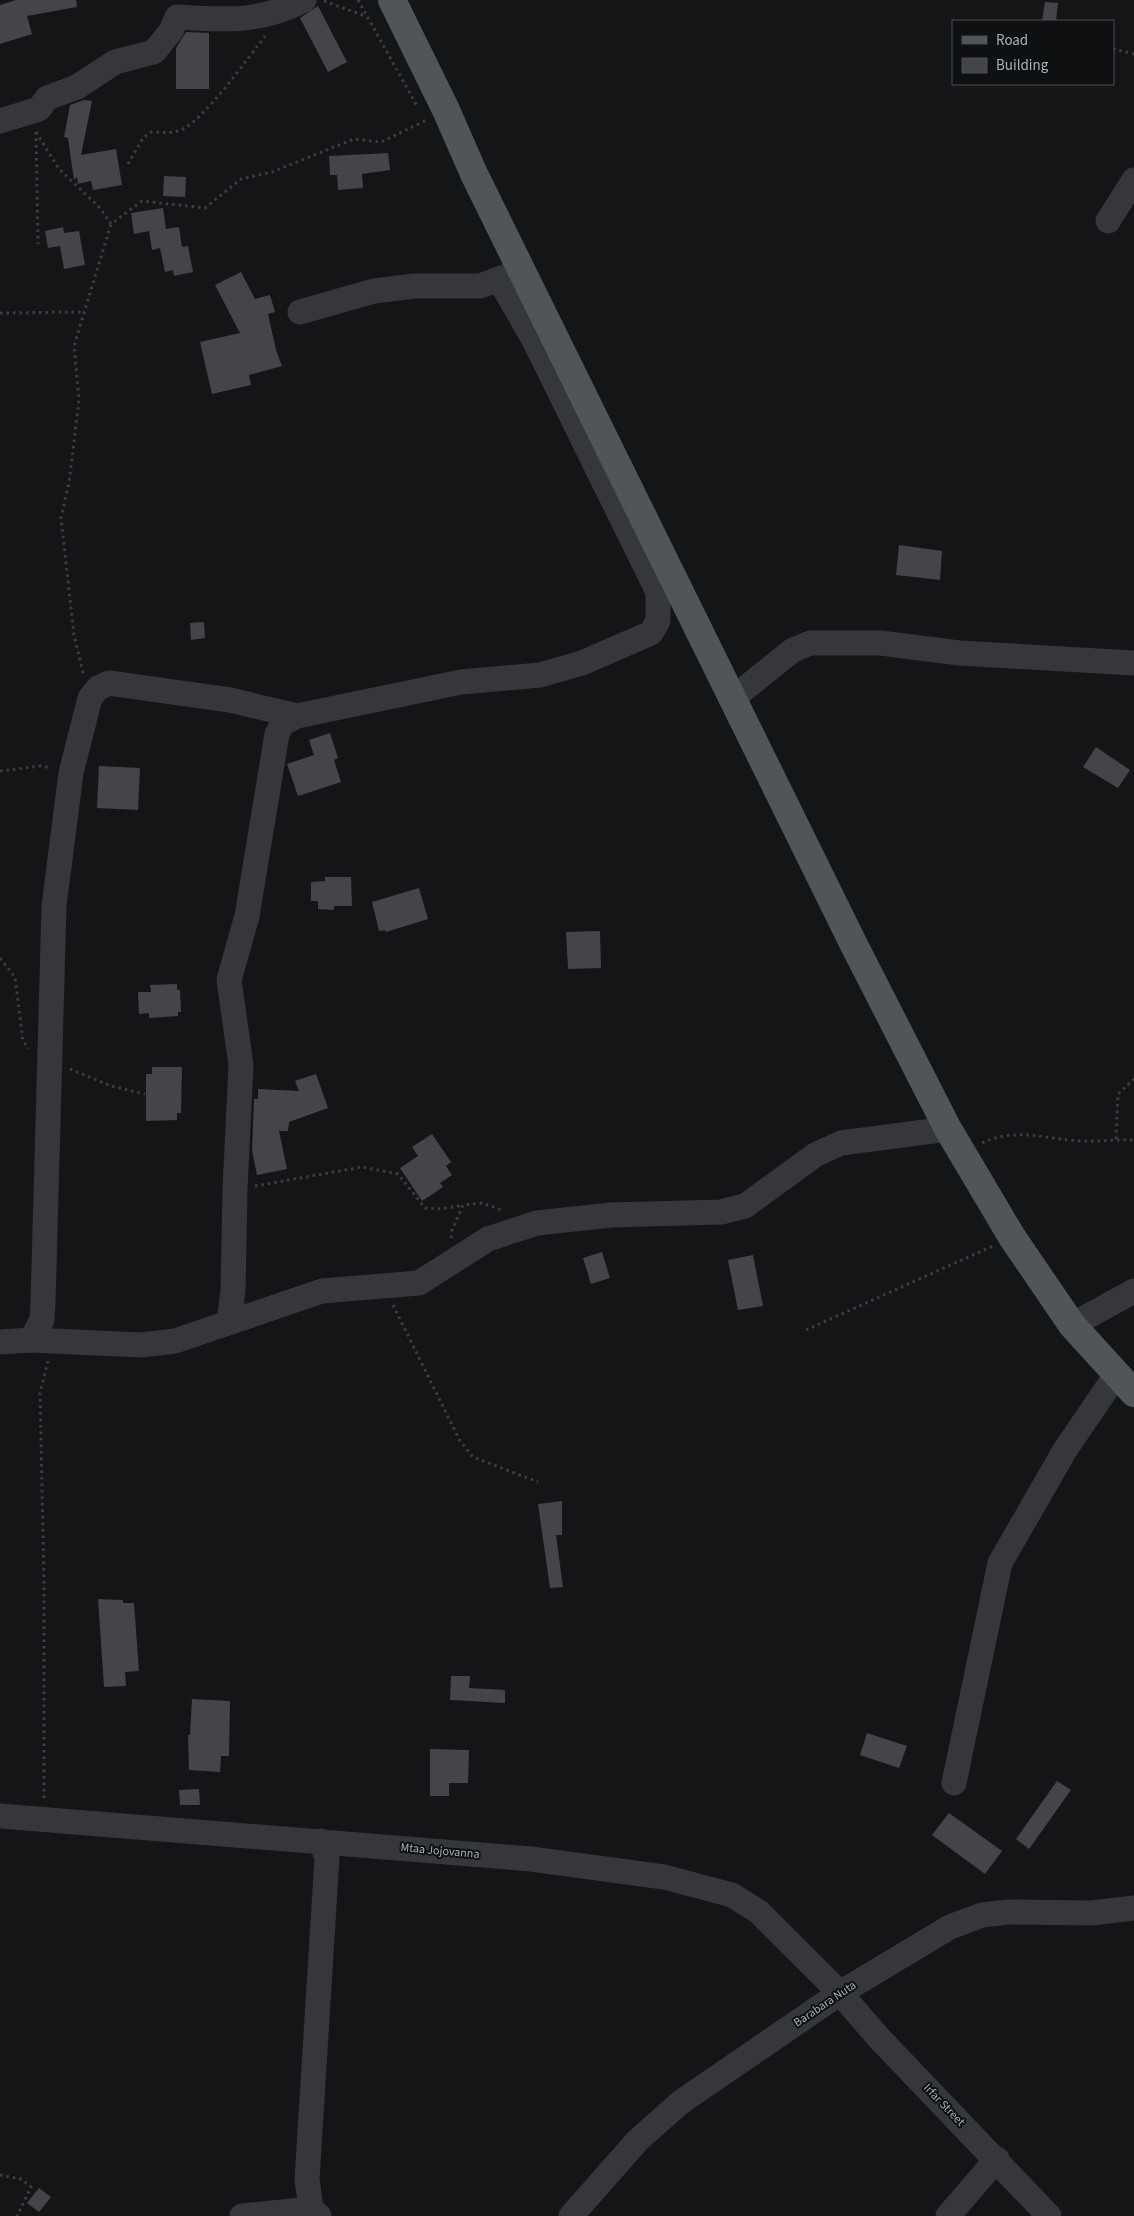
<svg xmlns="http://www.w3.org/2000/svg" width="1134" height="2216" viewBox="0 0 1134 2216" font-family="'Source Sans 3',sans-serif">
<rect width="100%" height="100%" fill="#141516"/>
<g fill="#434549">
<path d="M16,0H76L77,7L27,16L32,34L0,44V5Z"/>
<path d="M1045,2L1058,3L1056,21H1042Z"/>
<path d="M318,6L347,62L328,72L300,18Z"/>
<path d="M186,32L209,33V89H176V48Z"/>
<path d="M84,100L92,101L81,155L116,149L122,185L93,190L91,181L78,184L77,177L74,180L68,138L64,137L70,105Z"/>
<path d="M388,153L390,170L362,174L363,188L338,190L337,175H330L329,156Z"/>
<path d="M164,176L186,177L185,197L163,196Z"/>
<path d="M163,208L166,229L179,227L182,247L188,246L193,272L174,276L173,270L165,272L160,248L152,250L149,231L134,234L131,213Z"/>
<path d="M63,227L64,233L79,231L85,265L64,269L60,246L48,248L45,231Z"/>
<path d="M241,272L255,299L270,295L275,312L268,314L276,350L282,366L249,375L251,385L212,394L200,342L240,333L215,285Z"/>
<path d="M899,545L942,551L940,580L896,575Z"/>
<path d="M204,622L205,638L191,640L190,623Z"/>
<path d="M330,733L338,758L334,760L341,782L298,796L287,764L314,755L309,740Z"/>
<path d="M1096,747L1130,770L1118,788L1083,767Z"/>
<path d="M99,766L140,768L138,810L97,808Z"/>
<path d="M325,877H351L352,906H334V910L318,909V901H311V882L325,881Z"/>
<path d="M419,888L428,919L386,932L385,930L379,931L372,902Z"/>
<path d="M600,931L601,968L568,969L566,932Z"/>
<path d="M177,984V990H180L181,1012H178V1016L149,1018V1013L139,1014L138,992H151L150,985Z"/>
<path d="M152,1067H182L181,1113H177V1120L146,1121V1074H152Z"/>
<path d="M316,1074L328,1108L289,1122L288,1131H279L287,1169L257,1175L252,1150L254,1099H258V1089L299,1091L295,1081Z"/>
<path d="M432,1134L451,1162L446,1166L452,1175L440,1183L443,1187L422,1201L400,1168L418,1156L412,1147Z"/>
<path d="M602,1252L610,1278L591,1284L583,1258Z"/>
<path d="M753,1255L763,1306L738,1310L728,1260Z"/>
<path d="M562,1501V1535H556L563,1587L550,1588L538,1504Z"/>
<path d="M98,1599L123,1600V1603H134L139,1671L125,1672L126,1686L104,1687Z"/>
<path d="M451,1676H470L469,1688L505,1690V1703L450,1700Z"/>
<path d="M192,1699L230,1701L229,1756H221L220,1772L189,1770L188,1735H190Z"/>
<path d="M867,1733L907,1746L899,1768L860,1755Z"/>
<path d="M430,1749L469,1750L468,1783H449V1796H430Z"/>
<path d="M1057,1781L1071,1790L1029,1849L1016,1839Z"/>
<path d="M199,1789L200,1805H180L179,1790Z"/>
<path d="M949,1813L1002,1851L985,1874L932,1835Z"/>
<path d="M39,2188L51,2197L39,2212L27,2203Z"/>
</g>
<g fill="none" stroke-linecap="round" stroke-linejoin="round">
<g stroke="#3b3e42" stroke-width="3" stroke-dasharray="2.5 4" stroke-linecap="butt">
<path d="M358,0L417,106"/>
<path d="M324,1L365,16"/>
<path d="M1113,49L1134,54"/>
<path d="M36,132L59,169L100,208L111,224L142,201L205,208L241,179L272,172L354,139L381,142L427,120"/>
<path d="M36,132L38,244"/>
<path d="M128,164L143,138L151,132C161,132 171,134 181,130C203,121 249,57 265,36"/>
<path d="M0,313L83,312"/>
<path d="M83,673L74,635L61,518L69,483L79,400L74,346L111,224"/>
<path d="M0,771L41,766L51,768"/>
<path d="M0,958L15,977L23,1041L29,1049"/>
<path d="M70,1069L111,1086L145,1094"/>
<path d="M1116,1139L1118,1094L1134,1079"/>
<path d="M982,1143C1017,1127 1044,1139 1080,1141C1098,1142 1116,1139 1134,1140"/>
<path d="M255,1186L362,1167L398,1174L425,1208L442,1209L463,1205"/>
<path d="M451,1238L452,1230L463,1205L482,1203L504,1211"/>
<path d="M393,1305L460,1441L473,1457L538,1482"/>
<path d="M806,1330L993,1246"/>
<path d="M44,1798V1581L40,1393L48,1361"/>
<path d="M0,2175L21,2179L31,2187L17,2216"/>
</g>
<g stroke="#35373b" stroke-width="25">
<path d="M0,121L39,109L47,98L77,87L115,62L154,52L171,31L177,17C225,20 259,23 304,0"/>
<path d="M1108,221L1134,180"/>
<path d="M300,312L374,291L414,286H480L515,273"/>
<path d="M733,698L793,650L810,643H881L959,653L1134,663"/>
<path d="M229,1322L233,1290L235,1189L241,1065L229,980L247,916L277,734L283,723L297,716L461,682L540,675L582,663L651,633L658,621V592L534,340L499,279"/>
<path d="M1072,1325L1134,1291"/>
<path d="M31,1340L42,1320L43,1303L54,906L71,773L90,698L98,688L109,683L230,700L297,716"/>
<path d="M0,1342L31,1340L141,1345L175,1341L322,1291L419,1283L488,1239L537,1223L611,1215L721,1212L745,1206L815,1155L841,1143L948,1129"/>
<path d="M954,1783L1000,1563L1065,1450L1116,1375"/>
<path d="M0,1816L531,1859L664,1877L732,1895L759,1912L840,1993L878,2037L1049,2216"/>
<path d="M242,2216L311,2209"/>
<path d="M319,2216L311,2209L307,2179L327,1858L321,1841"/>
<path d="M571,2216L638,2140L681,2102L840,1993L950,1927L982,1915L1008,1912L1092,1913L1134,1908"/>
<path d="M948,2216L997,2159"/>
</g>
<path stroke="#51555a" stroke-width="28" d="M392,0L446,110L474,174L854,945L948,1129L1012,1237L1072,1325L1134,1393"/>
</g>
<g text-anchor="middle" dominant-baseline="central" stroke-width="4" stroke-linejoin="round" paint-order="stroke">
<g font-size="12" fill="#a6aeb7" stroke="#0f1011">
<text transform="translate(440 1851) rotate(5)">Mtaa Jojovanna</text>
<text transform="translate(825 2004) rotate(-34)">Barabara Nuta</text>
<text transform="translate(944 2105) rotate(46)">Irfar Street</text>
</g>
</g>
<rect x="952" y="20" width="162" height="65" fill="#0f1011" stroke="#4b4f53"/>
<rect x="962" y="36" width="25" height="8" fill="#51555a" stroke="#4b4f53"/>
<text x="996" y="45" font-size="15" fill="#a6aeb7">Road</text>
<rect x="962" y="58" width="25" height="15" fill="#434549" stroke="#4b4f53"/>
<text x="996" y="70" font-size="15" fill="#a6aeb7">Building</text>
</svg>
